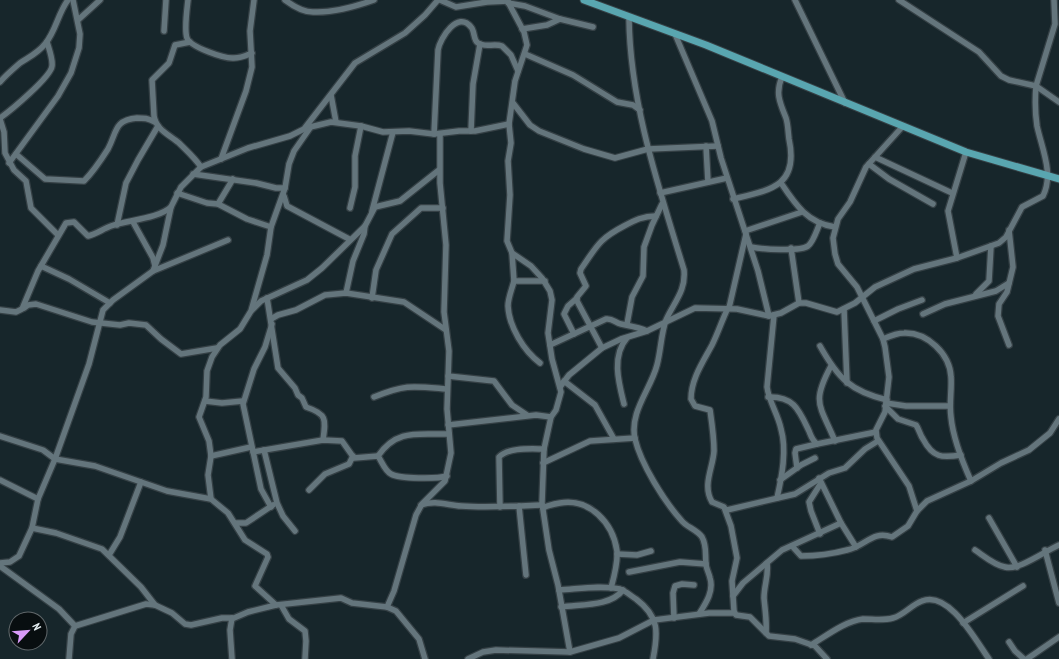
<svg xmlns="http://www.w3.org/2000/svg" width="1059" height="659" viewBox="0 0 1059 659" font-family="'PT Sans Narrow',sans-serif">
<rect width="100%" height="100%" fill="#17262b"/>
<g fill="none" stroke-linecap="round" stroke-linejoin="round">
<g stroke="#354045" stroke-width="8">
<g id="minor">
<path d="M188,0C187,9 184,30 187,38C190,47 225,59 234,58C241,58 247,55 252,53"/>
<path d="M285,0C293,6 303,12 313,12C331,13 357,6 374,0"/>
<path d="M440,0L456,7L487,2L508,1"/>
<path d="M507,0L524,32L527,45L515,81L509,124L511,143L508,161L510,195L507,241L512,253L531,266L542,278L550,291L552,300L548,333L552,359L561,392L556,410L551,417L544,449L542,503L549,550L558,585L570,652"/>
<path d="M795,0L845,103"/>
<path d="M899,0L979,52L1001,76L1009,80L1036,86L1059,102"/>
<path d="M508,3L525,6L560,19"/>
<path d="M629,18C630,104 659,188 684,270C686,291 674,302 666,320C661,334 661,350 657,365C651,389 629,412 635,439C641,464 664,501 681,520C686,527 696,529 702,537C707,546 705,554 706,564C706,568 709,573 710,578C714,591 706,603 699,614"/>
<path d="M78,20L100,0"/>
<path d="M522,29L547,25L560,19L593,27"/>
<path d="M164,31L166,0"/>
<path d="M675,34L712,121L721,158L758,271L769,316"/>
<path d="M190,42L175,45L169,63L152,80L154,116C156,130 170,135 179,143C187,151 195,158 201,167"/>
<path d="M525,54L573,75L617,102L633,105L640,110"/>
<path d="M0,82C6,75 13,69 20,63C29,57 38,53 45,44C56,31 58,13 68,0"/>
<path d="M331,95L336,122"/>
<path d="M513,103L530,125L539,131L584,149L615,158L648,149L718,146"/>
<path d="M0,118C10,111 51,77 52,66C53,59 49,49 47,42"/>
<path d="M0,119L4,132L5,153L14,170L26,181L31,208L58,235"/>
<path d="M903,126L866,167L850,202L838,219L833,238L835,254L838,264L857,287L883,339L885,347L889,377L885,412L876,430L877,438L909,486L917,511"/>
<path d="M306,128L331,122L361,126L383,132L409,131L434,134L459,131H475L509,124"/>
<path d="M471,131L473,84L480,44"/>
<path d="M434,134L438,50C440,38 458,10 471,27C475,31 473,40 478,43C485,48 494,43 502,46L511,55L518,71"/>
<path d="M706,146L708,182"/>
<path d="M16,154L45,179L84,181C93,172 101,160 108,149C117,132 114,120 137,118C144,118 148,118 155,122"/>
<path d="M875,157L952,193"/>
<path d="M221,159L246,91L252,67L250,31L254,0"/>
<path d="M9,163L58,96L71,73L79,48L80,34L73,0"/>
<path d="M869,164L889,179L933,204"/>
<path d="M193,174L256,183L276,188H285"/>
<path d="M781,183C795,204 807,223 835,227"/>
<path d="M177,193L207,203L218,204L247,219L271,227"/>
<path d="M660,193L727,178"/>
<path d="M284,196L287,206L349,239"/>
<path d="M733,199C771,190 799,186 789,139C788,132 788,124 786,118C780,103 775,93 782,77"/>
<path d="M218,204L233,179"/>
<path d="M350,208L355,187V156L361,126"/>
<path d="M372,211L393,132"/>
<path d="M133,222L153,258L155,266"/>
<path d="M117,225L126,183L138,160L158,126"/>
<path d="M745,231L802,212"/>
<path d="M751,247C762,249 800,252 808,246C814,241 817,229 820,223"/>
<path d="M791,248L799,303"/>
<path d="M512,253L514,281"/>
<path d="M957,258L948,211L966,152"/>
<path d="M41,266L69,279L110,303"/>
<path d="M153,271L228,240"/>
<path d="M346,293L353,261L364,234L365,226"/>
<path d="M976,294L989,281L991,246"/>
<path d="M267,298L278,368L295,388L298,395L302,398L306,407C327,414 326,419 323,440"/>
<path d="M372,298L376,270L392,234L421,208H443"/>
<path d="M24,308L28,305L36,304L92,322L120,325L129,323L146,325L161,339L181,354L217,348"/>
<path d="M728,308C722,320 718,333 712,345C703,362 691,379 691,399L695,406L710,410C712,424 714,437 714,451C713,468 702,485 712,502L724,507L731,526L737,558L732,581L734,611L736,615L750,617L769,636L795,639L815,646L827,659"/>
<path d="M729,308L746,234"/>
<path d="M844,309L847,383"/>
<path d="M0,310L16,312L22,309L38,271L66,223L74,222L88,236C96,234 103,229 111,226C127,220 158,219 171,207"/>
<path d="M252,310L261,301L307,280L322,268L365,226L375,207L400,201L439,170"/>
<path d="M923,314L945,304L996,291L1009,283"/>
<path d="M774,315L767,387C769,402 778,414 781,429C787,450 782,476 777,498"/>
<path d="M271,319L278,315L296,310L325,295L346,293L404,302L446,330"/>
<path d="M874,321L898,309L922,300"/>
<path d="M627,324L632,297L643,276L644,247L652,225L662,204"/>
<path d="M574,334L564,314L568,306L577,298"/>
<path d="M883,339C890,336 897,333 904,333C927,332 950,354 951,377C952,390 949,403 951,417C953,438 962,461 971,481"/>
<path d="M550,345L606,319C613,318 615,323 621,324C630,326 638,327 647,331"/>
<path d="M1009,345L998,316L999,304L1007,292L1013,267L1009,230"/>
<path d="M820,346C838,378 850,391 887,400"/>
<path d="M602,348L577,301V297L586,286L580,273L581,269C597,246 599,239 624,226C635,220 643,216 656,216"/>
<path d="M540,363C524,351 509,327 508,306C508,298 512,289 514,281H545"/>
<path d="M831,366C811,403 820,405 835,441"/>
<path d="M448,376L494,381L512,405L527,415"/>
<path d="M564,381L595,405L614,439"/>
<path d="M560,387L569,375L602,348L621,339L647,331L695,308L737,309L769,316L781,313L799,303H806L837,312L855,303L875,287L914,269L957,258L999,243L1006,237L1022,207L1043,196C1054,174 1042,149 1037,126C1035,113 1035,99 1036,86L1055,24L1054,0"/>
<path d="M374,397C406,384 413,386 446,389"/>
<path d="M768,397C794,396 799,410 809,431C811,436 812,440 817,444L876,432"/>
<path d="M205,401L222,403L243,401"/>
<path d="M886,403L906,406H950"/>
<path d="M624,404C619,384 611,356 627,338"/>
<path d="M885,406L898,419L916,425C919,429 920,435 923,439C933,458 942,458 961,455"/>
<path d="M448,425L536,415L551,417"/>
<path d="M0,436L43,450L55,459L95,466L167,491L211,499L228,513L245,540L267,554L268,557L255,586L276,605"/>
<path d="M264,450L277,503L283,516L295,531"/>
<path d="M253,452L323,440L342,441L354,458L378,456C382,462 385,471 391,474C400,479 437,479 447,476"/>
<path d="M211,456L251,447"/>
<path d="M378,456C397,428 419,435 449,434"/>
<path d="M543,463L590,441L635,438"/>
<path d="M797,468L795,453L796,449L817,444"/>
<path d="M819,478L841,523L856,547"/>
<path d="M0,480L38,499"/>
<path d="M780,480L801,465L815,458"/>
<path d="M309,490L325,474L349,464L353,456"/>
<path d="M211,499L208,475L211,456L209,441L199,417L206,397L207,371L212,357L220,345L240,329L251,311L267,255L271,227L285,188L289,164L294,151L310,128"/>
<path d="M421,505C435,500 447,505 461,506C488,508 515,506 542,505"/>
<path d="M519,506L526,575"/>
<path d="M271,507L261,489L243,404L254,369L265,347L272,324"/>
<path d="M500,507L499,457C508,447 532,449 544,449"/>
<path d="M543,508C548,505 554,504 560,503C590,498 613,523 617,551C618,563 614,577 611,588"/>
<path d="M727,510L795,494L829,473L845,468L865,449L878,441"/>
<path d="M989,518L1017,567"/>
<path d="M235,523H246L273,505"/>
<path d="M32,528L56,533L102,549L141,587L155,605L172,613L185,624L191,625L222,618H234L248,612L276,605L341,598L352,603L387,607L396,611L419,639L425,659"/>
<path d="M820,534L811,511L809,502L821,483"/>
<path d="M792,546L801,556C817,556 832,554 847,550C866,546 872,530 892,537L908,526L917,511L927,501L971,481L1001,463L1029,450L1050,433L1059,419"/>
<path d="M975,550C984,556 994,565 1005,567C1018,571 1045,551 1059,545"/>
<path d="M1045,550L1059,603"/>
<path d="M617,554L637,555L651,551"/>
<path d="M109,555L120,537L141,482"/>
<path d="M0,563L10,562L19,556L32,528L38,499L55,459L89,364L103,310L113,300L153,271L163,245L171,207L181,187L201,167L248,148L290,136L304,129L355,63L405,33L425,15L438,0"/>
<path d="M0,566L59,609L75,626"/>
<path d="M629,572L680,562L706,564"/>
<path d="M559,590C578,589 601,585 620,589C626,591 631,596 636,599C660,617 658,633 653,659"/>
<path d="M733,596L743,583L782,550L841,523"/>
<path d="M281,605L289,619L305,631L306,641L305,659"/>
<path d="M387,607L394,591L416,515L422,504L445,481L451,453L447,409L449,351L444,312L446,245L440,183V134"/>
<path d="M561,607C580,604 610,607 623,590"/>
<path d="M232,618L230,630L232,659"/>
<path d="M674,618L673,593L675,586L682,584L694,585"/>
<path d="M963,623L1023,586"/>
<path d="M766,633C767,621 765,610 764,598C764,585 769,575 767,563"/>
<path d="M1009,642L1015,651L1024,659"/>
<path d="M811,645C826,636 845,621 863,619C873,619 883,621 893,618C904,615 911,605 922,601C949,590 976,641 989,659"/>
<path d="M69,659L71,634L75,626L146,604L155,605"/>
<path d="M468,659L483,652L496,650L570,652L619,638L654,620L709,613H734"/>
<path d="M1027,659L1059,637"/>
</g>
</g>
<g stroke="#354045" stroke-width="9">
<path id="major" d="M584,0L706,45L966,152L1059,179"/>
</g>
<use href="#minor" stroke="#64757c" stroke-width="5.5"/>
<use href="#major" stroke="#59a6b0" stroke-width="7"/>
</g>
<g transform="translate(28 631) rotate(64)"><circle r="19" fill="#080e10" stroke="#61686b"/>
<path d="M0-3L7 15L0 10L-7 15Z" fill="#d89af8"/>
<text y="-6" font-size="11" font-weight="bold" text-anchor="middle" fill="#e6eff3">N</text>
</g>
</svg>
